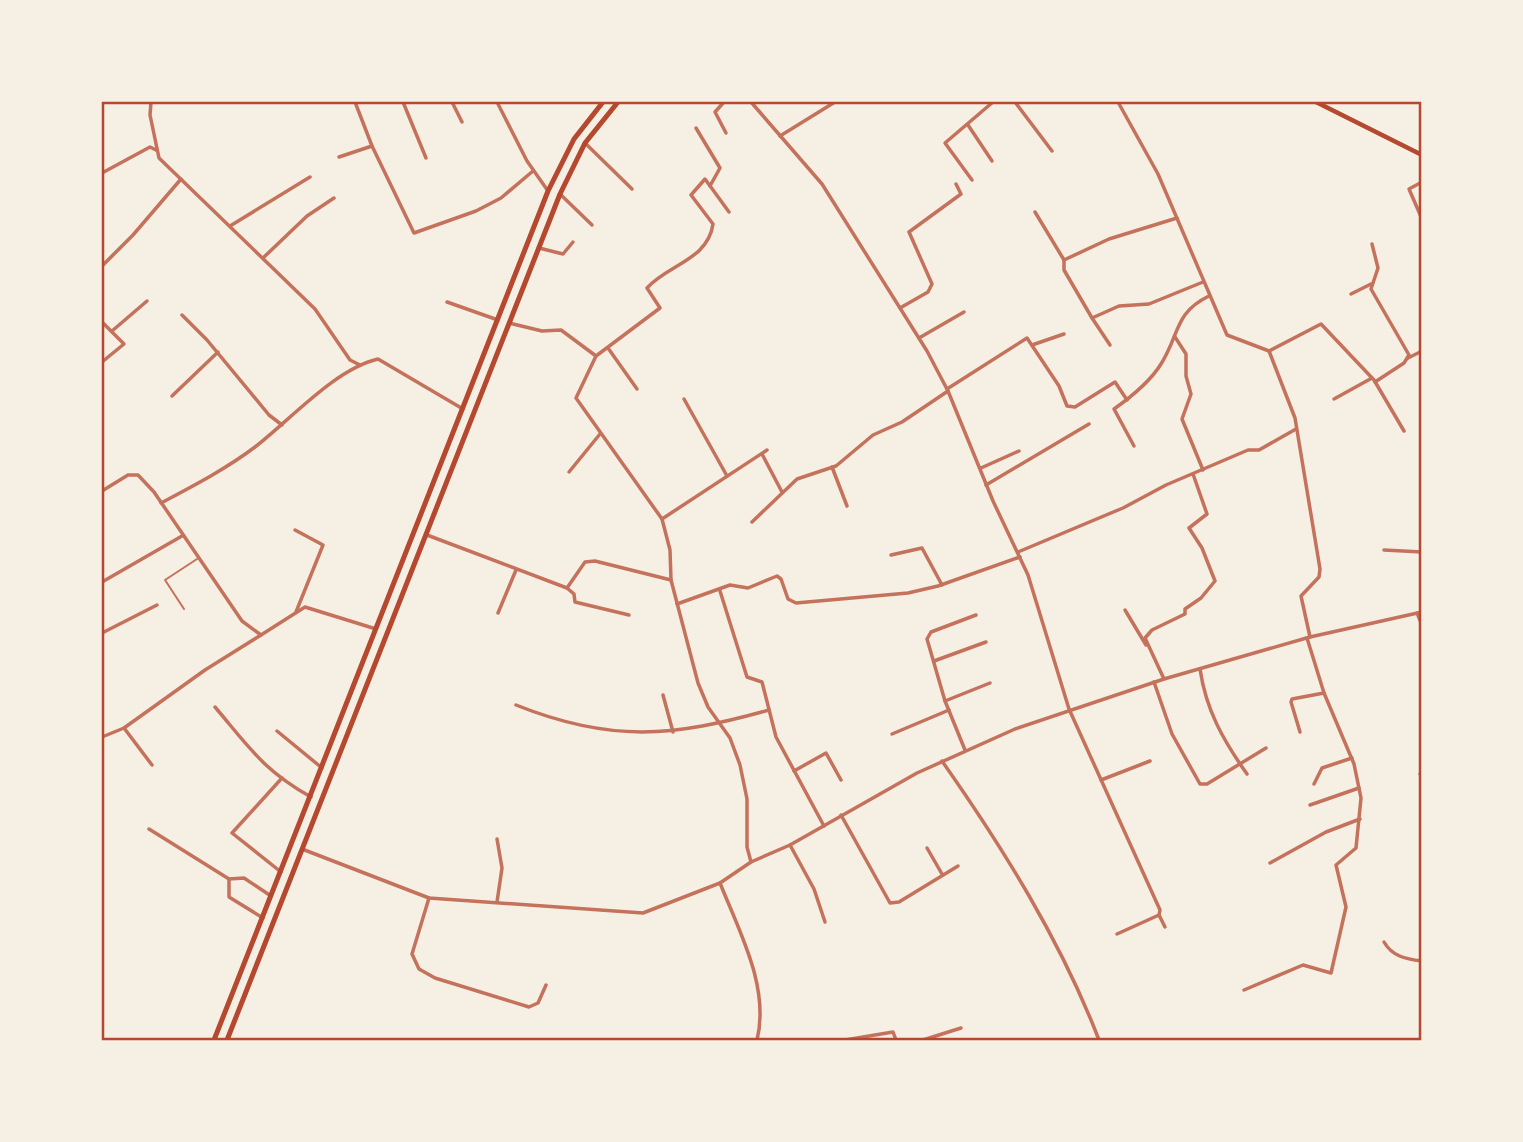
<svg xmlns="http://www.w3.org/2000/svg" width="1523" height="1142" viewBox="0 0 1523 1142" font-family="Mulish,sans-serif">
<rect width="100%" height="100%" fill="#f6efe4"/>
<g fill="none" stroke-linecap="round" stroke-linejoin="round">
<path stroke="#c5725c" stroke-width="2" d="M184,609L165,580L197,559"/>
<g stroke="#c5725c" stroke-width="3.5">
<path d="M151,102L150,115L159,158L315,309L350,360L360,365"/>
<path d="M403,102L426,158"/>
<path d="M452,102L462,122"/>
<path d="M497,102L527,161L548,191"/>
<path d="M724,102L715,112L726,133"/>
<path d="M751,102L822,184L927,351L948,391L993,501L1028,575L1069,709L1160,910L1159,915L1117,934"/>
<path d="M1015,102L1052,151"/>
<path d="M1118,102L1158,174L1227,335L1269,351L1295,418L1320,569L1319,577L1301,596L1310,637"/>
<path d="M968,125L992,161"/>
<path d="M696,128L720,168L710,186"/>
<path d="M780,136L835,102"/>
<path d="M585,143L632,189"/>
<path d="M372,146L414,233L476,211L501,198L533,171"/>
<path d="M339,157L372,146L355,102"/>
<path d="M102,173L150,147L156,150"/>
<path d="M972,180L945,143L993,102"/>
<path d="M1422,182L1409,189L1422,219"/>
<path d="M560,194L592,225"/>
<path d="M1035,212L1064,260L1109,239L1177,218"/>
<path d="M230,226L310,177"/>
<path d="M1372,244L1378,268L1371,289L1409,355L1404,363L1375,382"/>
<path d="M539,248L563,254L573,242"/>
<path d="M263,258L307,216L334,198"/>
<path d="M1064,260V270L1092,318L1119,306L1149,304L1203,282"/>
<path d="M102,266L133,235L181,179"/>
<path d="M1351,294L1371,284"/>
<path d="M447,302L498,320"/>
<path d="M900,308L928,292L932,284L909,232L961,194L956,184"/>
<path d="M182,315L207,340L269,415L282,425"/>
<path d="M1092,318L1110,345"/>
<path d="M102,322L124,344L102,362"/>
<path d="M509,323L542,331L561,330L596,356L660,308L647,288C667,265 708,260 713,224L691,195L705,179L729,212"/>
<path d="M112,331L147,301"/>
<path d="M1175,337L1186,354V376L1191,394L1182,419L1203,470"/>
<path d="M919,338L964,312"/>
<path d="M1032,345L1064,334"/>
<path d="M608,348L637,389"/>
<path d="M1269,351L1321,324L1374,380L1404,431"/>
<path d="M596,356L576,398L662,519"/>
<path d="M1408,358L1422,351"/>
<path d="M947,389L1027,338L1059,386L1067,406L1075,407L1115,382L1127,400"/>
<path d="M172,396L218,352"/>
<path d="M684,399L727,476"/>
<path d="M1334,399L1372,378"/>
<path d="M1134,446L1114,409C1131,397 1150,382 1161,364C1180,334 1174,313 1209,296"/>
<path d="M762,454L782,492"/>
<path d="M832,467L847,506"/>
<path d="M981,468L1019,451"/>
<path d="M569,472L600,434"/>
<path d="M986,485L1089,424"/>
<path d="M102,491L128,475H138L154,492L242,621L261,635L305,607L376,629"/>
<path d="M161,503C193,486 226,469 255,447C290,420 335,369 378,359L463,409"/>
<path d="M752,522L797,479L836,466L873,435L902,422L948,391"/>
<path d="M295,530L323,545L296,612"/>
<path d="M427,535L567,588L585,562L595,561L671,580L698,683L708,707L730,738L740,765L747,799V847L751,862"/>
<path d="M1384,550L1422,552"/>
<path d="M1018,552L1123,508L1166,485L1248,450H1259L1296,429"/>
<path d="M891,555L922,548L942,585"/>
<path d="M1422,567V601"/>
<path d="M671,580L670,550L662,519L767,450"/>
<path d="M102,582L182,536"/>
<path d="M567,588L574,594L575,602L629,615"/>
<path d="M720,591L747,677L762,682L776,737L824,826"/>
<path d="M677,604L730,585L748,588L777,576L781,579L788,599L796,603L908,593L938,586L1020,557"/>
<path d="M1125,610L1146,645"/>
<path d="M498,613L516,570"/>
<path d="M1417,613L1422,625"/>
<path d="M102,633L157,605"/>
<path d="M934,661L986,642"/>
<path d="M1200,669C1206,710 1223,740 1247,774"/>
<path d="M1164,679L1145,638L1152,630L1185,614V609L1201,598L1215,581L1202,548L1189,528L1207,514L1193,474"/>
<path d="M1154,682L1172,734L1200,784H1207L1266,748"/>
<path d="M663,695L673,732"/>
<path d="M945,701L990,683"/>
<path d="M516,705C611,743 673,737 769,710"/>
<path d="M215,707C249,747 263,770 311,797"/>
<path d="M124,728L152,765"/>
<path d="M277,731L322,768"/>
<path d="M1300,732L1291,702L1292,699L1324,693"/>
<path d="M892,734L949,710"/>
<path d="M102,737L124,728L205,670L261,635"/>
<path d="M965,750L945,701L927,639L931,632L976,615"/>
<path d="M942,761C1003,848 1061,941 1099,1040"/>
<path d="M794,771L826,753L841,780"/>
<path d="M1420,774L1422,773"/>
<path d="M1101,780L1150,761"/>
<path d="M1314,784L1322,768L1352,758"/>
<path d="M1310,805L1359,788"/>
<path d="M841,815L890,903L899,902L958,866"/>
<path d="M149,829L229,879L244,878L271,896"/>
<path d="M497,839L502,868L497,902"/>
<path d="M790,845L814,889L825,922"/>
<path d="M927,848L942,874"/>
<path d="M302,849L429,898L643,913L720,883L751,862L790,845L917,773L1015,729L1164,679L1310,637L1422,612"/>
<path d="M1270,863L1326,832L1360,819"/>
<path d="M281,872L232,833L282,778"/>
<path d="M229,879V897L263,918"/>
<path d="M720,883C739,931 770,987 757,1040"/>
<path d="M429,898L412,954L419,969L435,978L529,1007L538,1003L546,985"/>
<path d="M1159,915L1165,927"/>
<path d="M1384,942C1392,956 1405,959 1422,961"/>
<path d="M1244,990L1303,965L1331,973L1346,907L1336,865L1356,848L1361,798L1354,764L1324,693L1307,638"/>
<path d="M845,1040L893,1032L896,1040"/>
<path d="M923,1040L961,1028"/>
</g>
<path stroke="#b5482f" stroke-width="4.5" d="M1316,102L1422,155"/>
<g stroke="#b5482f" stroke-width="5">
<path d="M214,1040L548,191L574,139L603,102"/>
<path d="M227,1040L560,194L585,143L618,102"/>
</g>
</g>
<rect width="1523" height="1142" fill="none" stroke="#f6efe4" stroke-width="206"/>
<rect x="103" y="103" width="1317" height="936" fill="none" stroke="#b5482f" stroke-width="2.5"/>
</svg>
